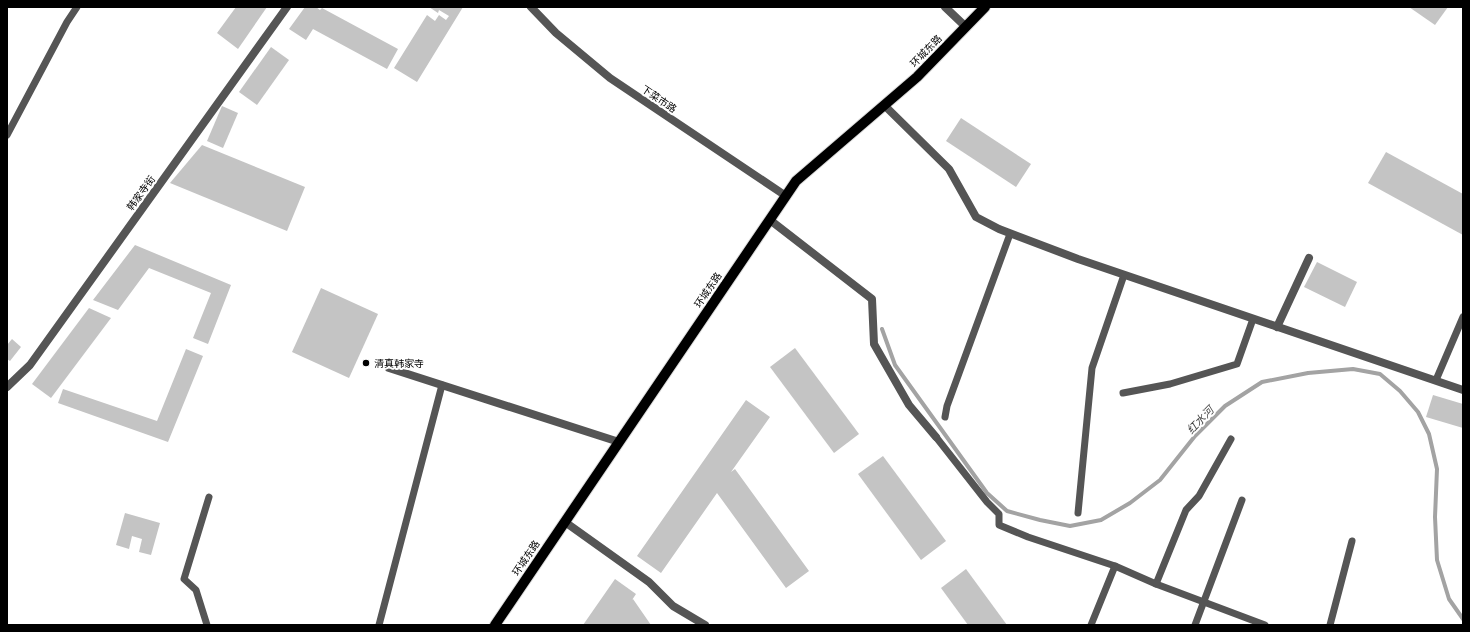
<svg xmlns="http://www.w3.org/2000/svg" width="1470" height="632" viewBox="0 0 1470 632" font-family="'Titillium Web','Noto Sans SC',sans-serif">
<rect width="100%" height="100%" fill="#fff"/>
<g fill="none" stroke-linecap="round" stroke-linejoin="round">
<path stroke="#a3a3a3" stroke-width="4" d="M882,329L895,365L987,493L1007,511L1040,520L1070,526L1101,520L1130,503L1160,480L1195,436L1225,406L1262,382L1308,373L1353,369L1380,374L1400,391L1418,412L1429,434L1437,469L1435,517L1437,560L1449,599L1463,619"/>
</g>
<g fill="#c4c4c4">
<path d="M236,7H267L238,49L217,33Z"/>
<path d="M305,7H316L320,10L322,8L398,49L387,69L313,29L306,40L289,29Z"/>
<path d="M429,7H463L417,82L394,68L427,15L435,21L439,15L446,20L449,16L439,10L438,13Z"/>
<path d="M1409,7H1448L1435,25Z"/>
<path d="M271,47L289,60L257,105L239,92Z"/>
<path d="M222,106L238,113L223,148L207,141Z"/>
<path d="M961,118L1031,164L1016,187L946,141Z"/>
<path d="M202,145L305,187L287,231L170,183Z"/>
<path d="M1386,152L1463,194V235L1368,183Z"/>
<path d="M135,245L231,285L208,344L193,338L211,293L149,268L118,310L93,300Z"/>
<path d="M1317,262L1357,282L1345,307L1304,287Z"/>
<path d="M321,288L378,314L349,378L292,352Z"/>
<path d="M89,308L111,318L51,398L32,384Z"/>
<path d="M12,339L21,347L10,361L7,359V345Z"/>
<path d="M795,348L859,434L834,453L770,367Z"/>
<path d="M186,349L203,356L168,442L58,403L63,389L157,421Z"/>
<path d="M1433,395L1463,404V428L1426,417Z"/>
<path d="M746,400L770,417L731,472L735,469L809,571L786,588L717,493L661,573L637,556Z"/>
<path d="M883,456L946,541L921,560L858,474Z"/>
<path d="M125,513L160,523L151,555L139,552L142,539L132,536L129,549L116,545Z"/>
<path d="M966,569L1007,625H968L941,588Z"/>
<path d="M615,579L636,594L632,600L633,599L651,625H583Z"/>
</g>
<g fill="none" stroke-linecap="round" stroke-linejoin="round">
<g stroke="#dbdbdb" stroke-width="12">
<path id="primary" d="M495,625L796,181L917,77L985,7"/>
</g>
<g stroke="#555" stroke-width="7">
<path d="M7,135L67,22L77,7"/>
<path d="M1436,380L1463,317"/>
<path d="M1123,393L1170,384L1237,364L1253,319"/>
<path d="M945,417L947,406L1010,234"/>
<path d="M936,437L987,502L999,514V525L1028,537L1115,566L1156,584L1265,625"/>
<path d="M1078,513L1092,368L1124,275"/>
<path d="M1156,584L1186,510L1199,496L1231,439"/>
<path d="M207,625L196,590L184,579L209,497"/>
<path d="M379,625L442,385"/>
<path d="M1091,625L1115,566"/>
<path d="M1195,625L1242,500"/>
<path d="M1330,625L1352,541"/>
</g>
<g stroke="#555" stroke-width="8">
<path d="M531,7L556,33L610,78L786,196"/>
<path d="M945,7L966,27"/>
<path d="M884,105L949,169L976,217L999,229L1078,259L1463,390"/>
<path d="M770,220L872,299L874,344L909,405L936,437"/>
<path d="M1277,327L1309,258"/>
<path d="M389,368L619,442"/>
<path d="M7,387L30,365L287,7"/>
<path d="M565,522L649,582L673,606L705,625"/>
</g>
<use href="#primary" stroke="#000" stroke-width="10"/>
</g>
<circle fill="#000" stroke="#fff" stroke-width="1.5" cx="366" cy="363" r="4"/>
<g text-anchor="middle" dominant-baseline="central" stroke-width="4" stroke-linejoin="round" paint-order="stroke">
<g font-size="10" fill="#000" stroke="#fff">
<text transform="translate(926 51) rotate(-46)">环城东路</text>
<text transform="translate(659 99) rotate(34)">下菜市路</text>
<text transform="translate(141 193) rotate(-54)">韩家寺街</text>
<text transform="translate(708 290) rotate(-56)">环城东路</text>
<text transform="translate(526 558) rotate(-56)">环城东路</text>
</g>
<g font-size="10" fill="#000" stroke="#fff" text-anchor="start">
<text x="374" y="363">清真韩家寺</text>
</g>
<g font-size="11" font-style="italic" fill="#444" stroke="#fff">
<text transform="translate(1200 420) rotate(-46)">红水河</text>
</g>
</g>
<rect width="1470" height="632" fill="none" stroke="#000000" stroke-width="16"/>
</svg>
